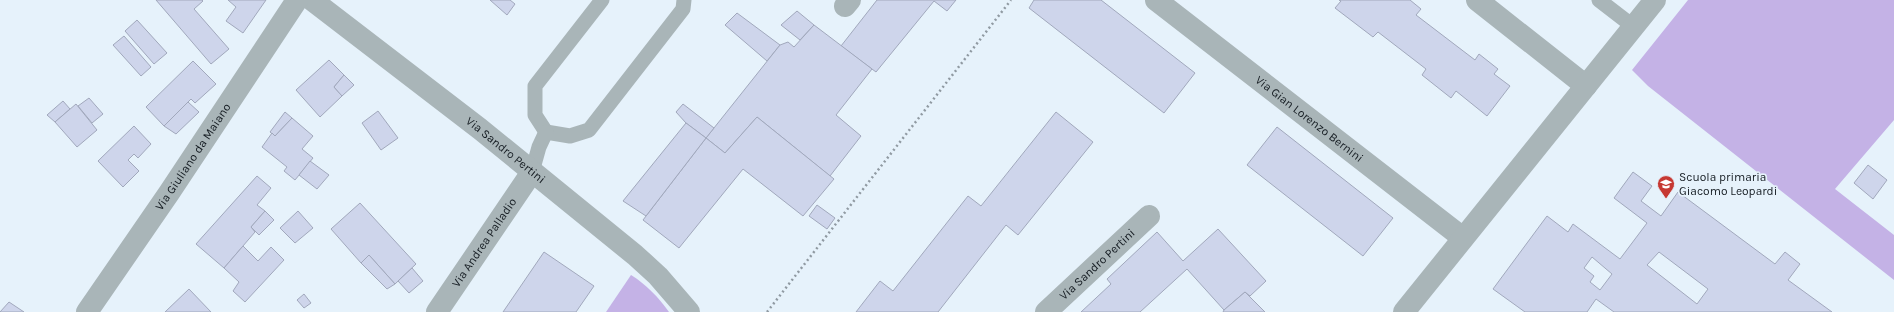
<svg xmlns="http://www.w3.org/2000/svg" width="1894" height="312" viewBox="0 0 1894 312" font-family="Karla,sans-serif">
<rect width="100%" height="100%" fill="#e6f2fb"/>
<g fill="#c4b2e6">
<path d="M1688,0H1894V120L1835,189L1894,235V280L1648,86L1632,70Z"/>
<path d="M631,275C647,285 658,297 669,312H606Z"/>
</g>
<g fill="#ced5eb" stroke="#a1a8bc" fill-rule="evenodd">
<path d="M156,0H202L203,1L194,9L229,49L211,64Z"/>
<path d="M228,0H266L243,33L226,21L236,7Z"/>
<path d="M490,0H510L515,4L507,15Z"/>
<path d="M877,0H956L947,11L934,1L876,72L841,46Z"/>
<path d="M1034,0H1101L1195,73L1164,113L1029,8Z"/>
<path d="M1339,0H1410L1421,9L1416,15L1475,60L1479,54L1498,69L1494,74L1510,86L1487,116L1456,91L1451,98L1422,75L1426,69L1378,32L1373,37L1335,8L1341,1Z"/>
<path d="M797,11L814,25L800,40L781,25Z"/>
<path d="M737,13L780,45L767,61L725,25Z"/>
<path d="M137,20L167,53L154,64L125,31Z"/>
<path d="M814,25L872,69L836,115L861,136L830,176L757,117L725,153L706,138L780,45L788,42L794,47Z"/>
<path d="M124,36L151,67L141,76L113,45Z"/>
<path d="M329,60L344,75L334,87L342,96L320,117L296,90Z"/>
<path d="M193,61L216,84L195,103L191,99L164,126L146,107Z"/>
<path d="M344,75L354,85L342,96L334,87Z"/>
<path d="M89,98L103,114L92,123L78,106Z"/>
<path d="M63,101L70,109L55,122L47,115Z"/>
<path d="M188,102L199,112L176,134L164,126Z"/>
<path d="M76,104L97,130L77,147L55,122Z"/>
<path d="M683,104L714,128L706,138L686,123L676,112Z"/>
<path d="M378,111L398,138L381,150L362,123Z"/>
<path d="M285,112L292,118L275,136L270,132Z"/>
<path d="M1056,112L1093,142L1018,235L1006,225L938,312H856L880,281L893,291L968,196L981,206Z"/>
<path d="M757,117L834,179L803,216L743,169L679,248L643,220L706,138L725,153Z"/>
<path d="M292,118L313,136L302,149L313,158L295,180L284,171L287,167L262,147L272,133L275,136Z"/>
<path d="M686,123L706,138L646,216L623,201Z"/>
<path d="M134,126L151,144L138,158L134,154L128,160L139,171L123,187L98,161Z"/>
<path d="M1277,127L1393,218L1363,256L1247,165Z"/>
<path d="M310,161L329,175L317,189L299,175Z"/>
<path d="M1868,165L1887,180L1873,199L1854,183Z"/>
<path d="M1633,172L1652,186L1641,201L1661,216L1678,192L1775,264L1785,252L1800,264L1788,280L1832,312H1614L1596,299L1587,312H1525L1493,289L1547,216L1568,232L1573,224L1620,259L1647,223L1614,198ZM1659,252L1708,289L1697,304L1647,265ZM1592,257L1612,274L1600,290L1590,282L1594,276L1584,268Z"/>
<path d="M257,176L271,188L257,205L265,211L251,227L255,232L224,268L196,244Z"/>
<path d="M360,203L416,264L395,284L369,255L361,263L331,229Z"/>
<path d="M817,205L835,218L827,229L809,216Z"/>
<path d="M265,211L274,220L259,235L251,227Z"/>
<path d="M298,211L313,228L295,243L280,228Z"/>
<path d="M1218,229L1266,281L1250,296L1245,292L1224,310L1187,269L1140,312H1081L1111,284L1107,279L1157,232L1183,261Z"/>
<path d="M243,246L258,261L271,247L284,260L245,302L233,291L239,282L224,268Z"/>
<path d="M544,252L594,286L576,312H503Z"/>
<path d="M369,255L395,284L387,289L361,263Z"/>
<path d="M412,268L423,281L409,293L398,281Z"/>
<path d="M189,289L211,312H165Z"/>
<path d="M1245,292L1265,312H1223L1224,310Z"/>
<path d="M304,294L311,303L304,308L297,300Z"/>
<path d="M9,302L24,312H0Z"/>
</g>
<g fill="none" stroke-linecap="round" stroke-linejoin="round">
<path stroke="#909aa2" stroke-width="2.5" stroke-dasharray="2 3" stroke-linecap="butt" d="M767,312L1011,0"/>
<g stroke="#a9b5b8" stroke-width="15">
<path d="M1599,0L1634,27"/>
<path d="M546,132L570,136L589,130L683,9L684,0"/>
<path d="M546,132L535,115V86L602,0"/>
<path d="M532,172L539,147L546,132"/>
</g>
<g stroke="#a9b5b8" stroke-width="22">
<path id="s1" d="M312,0L480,129L635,255L658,276L689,312"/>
<path id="s2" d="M1156,0L1463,238"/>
<path d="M1477,0L1586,86"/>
<path d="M845,6L850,0"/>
<path id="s3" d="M87,312L169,193L297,0"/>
<path id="s4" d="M437,312L532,172"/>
<path id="s5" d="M1046,312L1149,216"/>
<path d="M1404,312L1655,0"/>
</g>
</g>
<defs>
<g id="school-pin" transform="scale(0.9)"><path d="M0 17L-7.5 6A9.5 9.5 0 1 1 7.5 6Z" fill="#c63832" stroke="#e6f2fb"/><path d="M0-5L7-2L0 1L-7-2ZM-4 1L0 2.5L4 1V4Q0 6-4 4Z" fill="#fff"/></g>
</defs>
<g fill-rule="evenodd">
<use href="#school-pin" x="1666" y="184"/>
</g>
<g text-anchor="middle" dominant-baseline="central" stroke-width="3.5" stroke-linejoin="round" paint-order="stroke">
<g font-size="12" fill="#151c22" stroke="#e6f2fb">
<text stroke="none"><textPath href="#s2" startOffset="194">Via Gian Lorenzo Bernini</textPath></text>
<text stroke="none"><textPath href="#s1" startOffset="245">Via Sandro Pertini</textPath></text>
<text stroke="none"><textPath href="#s3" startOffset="188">Via Giuliano da Maiano</textPath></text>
<text stroke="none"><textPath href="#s4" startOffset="84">Via Andrea Palladio</textPath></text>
<text stroke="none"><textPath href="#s5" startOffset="70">Via Sandro Pertini</textPath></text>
</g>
<g font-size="12" fill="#151c22" stroke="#e6f2fb" text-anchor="start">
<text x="1679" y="177">Scuola primaria<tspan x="1679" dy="14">Giacomo Leopardi</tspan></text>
</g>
</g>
</svg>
